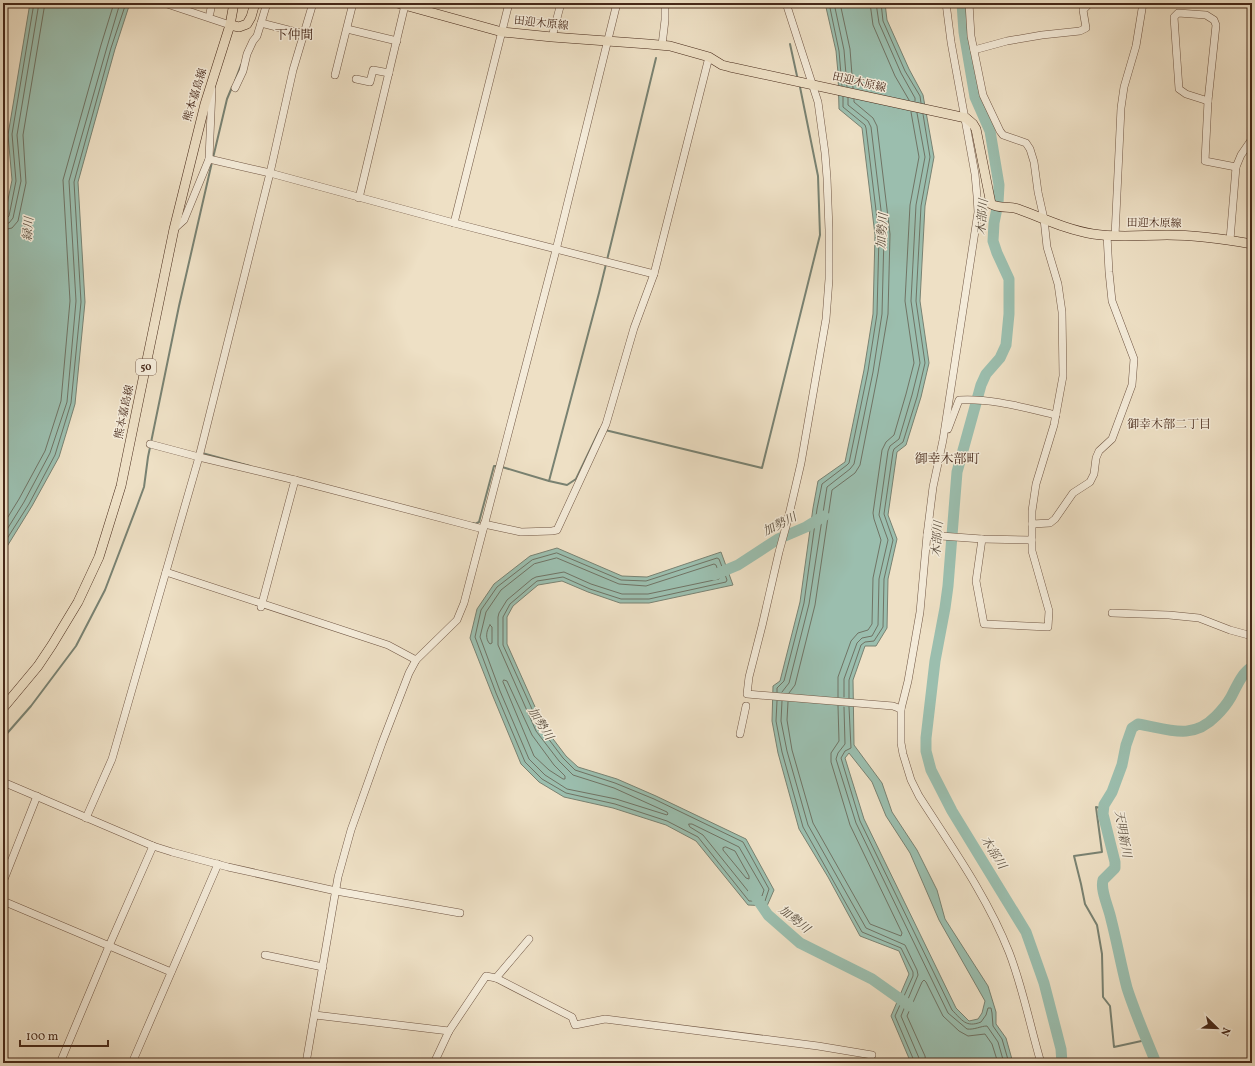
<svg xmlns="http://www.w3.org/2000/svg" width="1255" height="1066" viewBox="0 0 1255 1066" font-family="Vollkorn,'Noto Serif JP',serif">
<rect width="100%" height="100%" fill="#eee0c5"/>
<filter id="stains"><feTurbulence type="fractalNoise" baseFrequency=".005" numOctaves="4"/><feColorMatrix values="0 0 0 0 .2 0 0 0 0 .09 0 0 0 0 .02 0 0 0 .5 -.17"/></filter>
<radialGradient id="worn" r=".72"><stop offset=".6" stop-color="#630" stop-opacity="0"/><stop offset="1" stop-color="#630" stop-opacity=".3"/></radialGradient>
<g fill="#9bbeae" stroke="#798272" fill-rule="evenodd">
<path d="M30,3H130L115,49L78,182L85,302L75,404L59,457L32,506L3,553V224L12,180L8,135Z"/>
<path d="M825,3H885L887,20L909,69L923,95L934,157L925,206L920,301L929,363L921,397L906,445L897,452L888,515L897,539L888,579L887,628L876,646H865L853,680L854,745L882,783L892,812L917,850L937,890L945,919L988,986L996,1012V1024L1006,1038L1013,1063H911L891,1016L909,974L899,951L860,936L828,877L799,829L778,753L772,721L773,686L780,681L800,602L813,508L818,481L845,462L864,370L873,314L875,235L862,128L839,109L838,73L836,51ZM849,753L872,782L886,816L910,853L939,920L985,1001L982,1013L978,1019L969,1021L956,1008L864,819L845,758Z"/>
<path d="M557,548L622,576L647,577L721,552L733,585L649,603H620L588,592L562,581L538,585L513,606L507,617V644L544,727L566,756L578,767L617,779L656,796L746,839L774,890L767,906L748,905L696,841L666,825L613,808L564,797L539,782L521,764L492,694L470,638L477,609L494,584L530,556Z"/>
</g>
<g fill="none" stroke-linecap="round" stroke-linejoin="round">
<g stroke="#707364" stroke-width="1">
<path d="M829,3L839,51L842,86"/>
<path d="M834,3L844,50L847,87"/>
<path d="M840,3L850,49L853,88"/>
<path d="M870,3L873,25L895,76L909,100"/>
<path d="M876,3L879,23L901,73L915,98V101"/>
<path d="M881,3L883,21L905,71L920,96L921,103"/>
<path d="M3,219L7,218L9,216L16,181L12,134L34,3"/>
<path d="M3,224L9,223L13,218L21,181L17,135L39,3"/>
<path d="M3,230L12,228L18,221L26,183L23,135L45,3"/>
<path d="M3,525L19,499L45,451L61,401L70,301L63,180L101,45L114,3"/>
<path d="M3,536L24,502L50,453L67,402L76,301L69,181L107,47L120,3"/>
<path d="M3,545L29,504L55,455L71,403L81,302L74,182L111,48L126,3"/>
<path d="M557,553L621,580L646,581L717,558L719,559L727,580L726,582L649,599H621L590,589L563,577L537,581L510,604L503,617V645L541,729L563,758L575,770L615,783L654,799L743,842L769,889L765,901H749L698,837L667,821L615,804L566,793L542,779L525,762L496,693L475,637L481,610L497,587L532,560Z"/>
<path d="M557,558L619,584L646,586L714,564L716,565L720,576L719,579L648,594H622L591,584L564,572L536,577L532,579L507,600L499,613L498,617V645L536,731L559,761L573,775L614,788L667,812L668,814L667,815L616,799L567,789L545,775L529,759L500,691L480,637L486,612L501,590L534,564Z"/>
<path d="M490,625L492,627V643L490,644C485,639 486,631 490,625Z"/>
<path d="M504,680L507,681L532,735L554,765L565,776V779H563L549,770L534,756L506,689L503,682Z"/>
<path d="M777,692V688L784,681L804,603L817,509L822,484L847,465L849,463L868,371L877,314L879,235L866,128L865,125L843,107V97"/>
<path d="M782,692L789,683L809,604L827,487L850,469L854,464L873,372L882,314L884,235L871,127L868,121L848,105V98"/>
<path d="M789,693L795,685L815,605L832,490L855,473L860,465L878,373L888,314L890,234L877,126L873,118L854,102V99"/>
<path d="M838,697V677L851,641L858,633L868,630L872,624L873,578L881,540L874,519L873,513L882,450L886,442L894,435L906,394L914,363L905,301L910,205L919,157L911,112"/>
<path d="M844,697V679L857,643L862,638L872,636L878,625L879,579L888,540L879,515L888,451L890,446L899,439L912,395L920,363L911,301L916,205L925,157L917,113"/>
<path d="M849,698V680L861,645L865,642L874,641L883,627L884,579L893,540L884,514L893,452L894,449L903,442L917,397L925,363L916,301L921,206L930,157L923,114"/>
<path d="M777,701L776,721L782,752L803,827L862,932L901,948L913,972V976L895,1016L915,1063"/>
<path d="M782,701L781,721L787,751L808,825L866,928L905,945L917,970L918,975L901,1016L919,1058L920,1063"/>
<path d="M788,702L787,720L792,750L813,823L870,924L901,936L902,933L850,825L831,762V753L839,741L838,706"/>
<path d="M844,707L845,744L838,753L836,759L856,823L948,1013L967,1029C974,1030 981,1026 987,1026L998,1042L1004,1063"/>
<path d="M849,707L851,748L845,751L841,758L860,821L952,1010C962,1020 966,1028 981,1022L986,1015L988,1008H991L992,1013L993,1026L1002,1039L1009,1063"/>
<path d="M689,824H692L739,847L764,890L762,896H752L703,835L690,827Z"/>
<path d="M726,847L735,851L749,876V879L746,878L723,850V848Z"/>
<path d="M926,1063L925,1056L907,1016L922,982L924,980L926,982L943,1016L959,1031L968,1036L985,1034L992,1044L998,1063"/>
</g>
<g stroke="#798272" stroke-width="2">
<path d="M790,44L797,76"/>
<path d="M235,81L241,65"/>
<path d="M213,158L227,99L232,87"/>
<path d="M605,430L762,468L820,235L818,176L800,87"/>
<path d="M202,453L250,466"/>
<path d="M502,467L549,481L567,485L576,479L600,429H601"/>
<path d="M549,481L599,293L656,58"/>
<path d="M473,523L475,524L479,522L494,466H497"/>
<path d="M3,738L31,706L76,646L105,590L137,506L144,487L148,457L179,306L212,162"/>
<path d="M1106,809L1096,807L1102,852L1074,856L1081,884L1085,904L1097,925L1102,954L1103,997L1110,1006L1114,1047L1146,1040"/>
</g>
<g stroke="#9bbeae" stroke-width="11">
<path d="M962,3L964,32L975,97L990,131L999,185L998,203L994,223L993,241L997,253L1009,279V314L1006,345L1000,358L986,374L981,385L957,472L948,586L945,608L935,661L926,738V751L931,770L952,811L1026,932L1044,983L1061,1049L1062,1063"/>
<path d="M714,575L738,565L778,539L806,527L824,516"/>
<path d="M753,893L768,915L800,943L872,979L910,1006"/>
<path d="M1156,1063C1146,1038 1135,1013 1127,988C1121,965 1117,942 1111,919C1109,908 1100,890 1103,880L1115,868V862L1103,814L1104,805L1112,792L1122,765L1126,745L1132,728L1138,724C1168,729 1192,741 1216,716C1222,710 1227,704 1231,697C1237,686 1241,674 1252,667"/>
</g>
<g stroke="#705644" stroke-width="8">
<g id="minor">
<path d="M164,3L230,25"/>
<path d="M267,3L261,23L304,34"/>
<path d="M786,3L818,102L825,153L827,178L829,230V279L826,319L801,463L788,519L779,552L762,626L749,677L747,694L893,706L901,709"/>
<path d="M946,3L951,42L975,174L977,196L978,212L943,440L933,487L927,535L920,612L908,681L901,709V743L903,754L911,780L919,796C951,846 987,896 1009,952C1023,988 1030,1026 1041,1063"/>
<path d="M969,3L971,36L983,95L1000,131L1003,135L1026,143L1030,149L1034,162L1038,192L1044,219L1047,247L1058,284L1062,312L1063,376L1054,425L1036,484L1032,511V551L1049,611L1048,627L984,624L976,581L982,539"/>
<path d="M210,13L212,3"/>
<path d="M1178,13L1206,15L1214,20L1216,25L1208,101L1186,94L1179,89L1174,17Z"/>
<path d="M347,29L397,41"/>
<path d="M552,37L561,3"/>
<path d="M662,45L665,20V3"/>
<path d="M974,50L1007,41L1042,35L1080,31L1086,28L1083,10L1090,3"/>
<path d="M335,75L353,3"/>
<path d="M356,79L370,82L373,70L389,73"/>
<path d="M235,88L243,71L247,54L253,41L257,36L261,23"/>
<path d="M1208,101L1205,161L1236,167"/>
<path d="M209,159L270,173L454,223L654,274"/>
<path d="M359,198L405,5"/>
<path d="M454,223L509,3"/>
<path d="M174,229L184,220L209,159L212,89"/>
<path d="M1115,236L1121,108L1124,87L1136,46L1143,3"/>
<path d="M1230,240L1236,167L1241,155L1252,139"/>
<path d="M948,429L959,400C992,398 1025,408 1056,415"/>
<path d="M150,444L199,457L295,480L483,529"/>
<path d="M484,524L521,532L552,531L557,530L606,424L634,328L654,274L709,57"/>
<path d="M1032,524L1050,523L1055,519L1073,493L1090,482L1094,474L1096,458L1099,451L1112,439L1132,385L1134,359L1112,301L1109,272L1107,235"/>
<path d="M927,535L982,539L1032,540"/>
<path d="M166,572L388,645L416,660"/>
<path d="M261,607L295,480"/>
<path d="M1112,613L1169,615L1199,618L1230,630L1252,636"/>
<path d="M740,734L746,706"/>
<path d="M3,782L153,846L172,852L228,867L336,891L460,913"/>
<path d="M86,818L112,759L199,457L270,173L293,70L313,3"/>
<path d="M3,882L37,796"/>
<path d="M3,901L171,972"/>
<path d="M265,955L323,967"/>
<path d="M496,978L529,939"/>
<path d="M315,1015L449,1031"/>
<path d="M60,1063L109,946L153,846"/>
<path d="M132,1063L218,864"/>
<path d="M306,1063L338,877L351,830L382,743L409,673L416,660L457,620L464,603L556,250L617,3"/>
<path d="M434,1063L449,1031L486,976L496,978L572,1017L575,1025L605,1019L818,1046L872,1055"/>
</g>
</g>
<g stroke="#462819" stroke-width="10">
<g id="major">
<path d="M397,3L502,32L552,37L648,44L670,46L709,57L722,65L730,67L966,118L973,124L976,129L991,204C999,209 1010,206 1018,209C1043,218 1067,230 1093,234C1117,238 1143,235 1167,235C1195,235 1224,239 1252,244"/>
<path d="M230,25L239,27L247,24L251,17L255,3"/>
<path d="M3,708L38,666L52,645L78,602L99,557L121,486L174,229L205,104L230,25L234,3"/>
</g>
</g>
<use href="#minor" stroke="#f4ebd9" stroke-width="7"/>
<use href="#major" stroke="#eee0c5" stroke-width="9"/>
</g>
<g text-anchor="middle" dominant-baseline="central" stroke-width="3" stroke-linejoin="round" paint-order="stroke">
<rect fill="#f4ebd9" stroke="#7a6253" stroke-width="1" x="136" y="359" width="20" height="16" rx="3"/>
<g font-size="10" font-weight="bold" fill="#462819">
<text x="146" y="367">50</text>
</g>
<g font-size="11" fill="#462819" stroke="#f4ebd9">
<text transform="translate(541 24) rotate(6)">田迎木原線</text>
<text transform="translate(859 83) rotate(13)">田迎木原線</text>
<text transform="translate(196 95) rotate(-73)">熊本嘉島線</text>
<text transform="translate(1154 224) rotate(1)">田迎木原線</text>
<text transform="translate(125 412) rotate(-78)">熊本嘉島線</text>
</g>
<g font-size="12" font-style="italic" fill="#5b4e3e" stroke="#f4ebd9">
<text transform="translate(983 217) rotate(-85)">木部川</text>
<text transform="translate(29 229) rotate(-85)">緑川</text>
<text transform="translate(883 231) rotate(-86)">加勢川</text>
<text transform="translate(780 525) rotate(-27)">加勢川</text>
<text transform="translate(938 539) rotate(-85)">木部川</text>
<text transform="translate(540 724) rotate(58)">加勢川</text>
<text transform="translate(1122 834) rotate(80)">天明新川</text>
<text transform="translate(993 853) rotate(58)">木部川</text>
<text transform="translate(794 920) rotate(39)">加勢川</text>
</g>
<g font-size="12" fill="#462819" stroke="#f4ebd9">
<text x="1169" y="425">御幸木部二丁目</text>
</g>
<g font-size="13" fill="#462819" stroke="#f4ebd9">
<text x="294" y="36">下仲間</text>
<text x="947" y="460">御幸木部町</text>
</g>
</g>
<rect width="1255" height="1066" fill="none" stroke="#eee0c5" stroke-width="16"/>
<rect x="4" y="4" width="1247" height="1058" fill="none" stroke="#462819" stroke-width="2"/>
<rect x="8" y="8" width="1239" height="1050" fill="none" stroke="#462819"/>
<g transform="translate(1217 1028) rotate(113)" stroke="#f4ebd9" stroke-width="3" paint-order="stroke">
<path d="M0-3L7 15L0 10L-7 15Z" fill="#462819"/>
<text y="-6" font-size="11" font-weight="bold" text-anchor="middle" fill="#462819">N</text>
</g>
<path d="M20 1040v6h88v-6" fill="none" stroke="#462819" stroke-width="2"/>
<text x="26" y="1040" font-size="12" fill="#462819" stroke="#f4ebd9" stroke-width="3" paint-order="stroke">100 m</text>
<rect width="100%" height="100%" filter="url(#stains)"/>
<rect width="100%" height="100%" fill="url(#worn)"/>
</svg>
